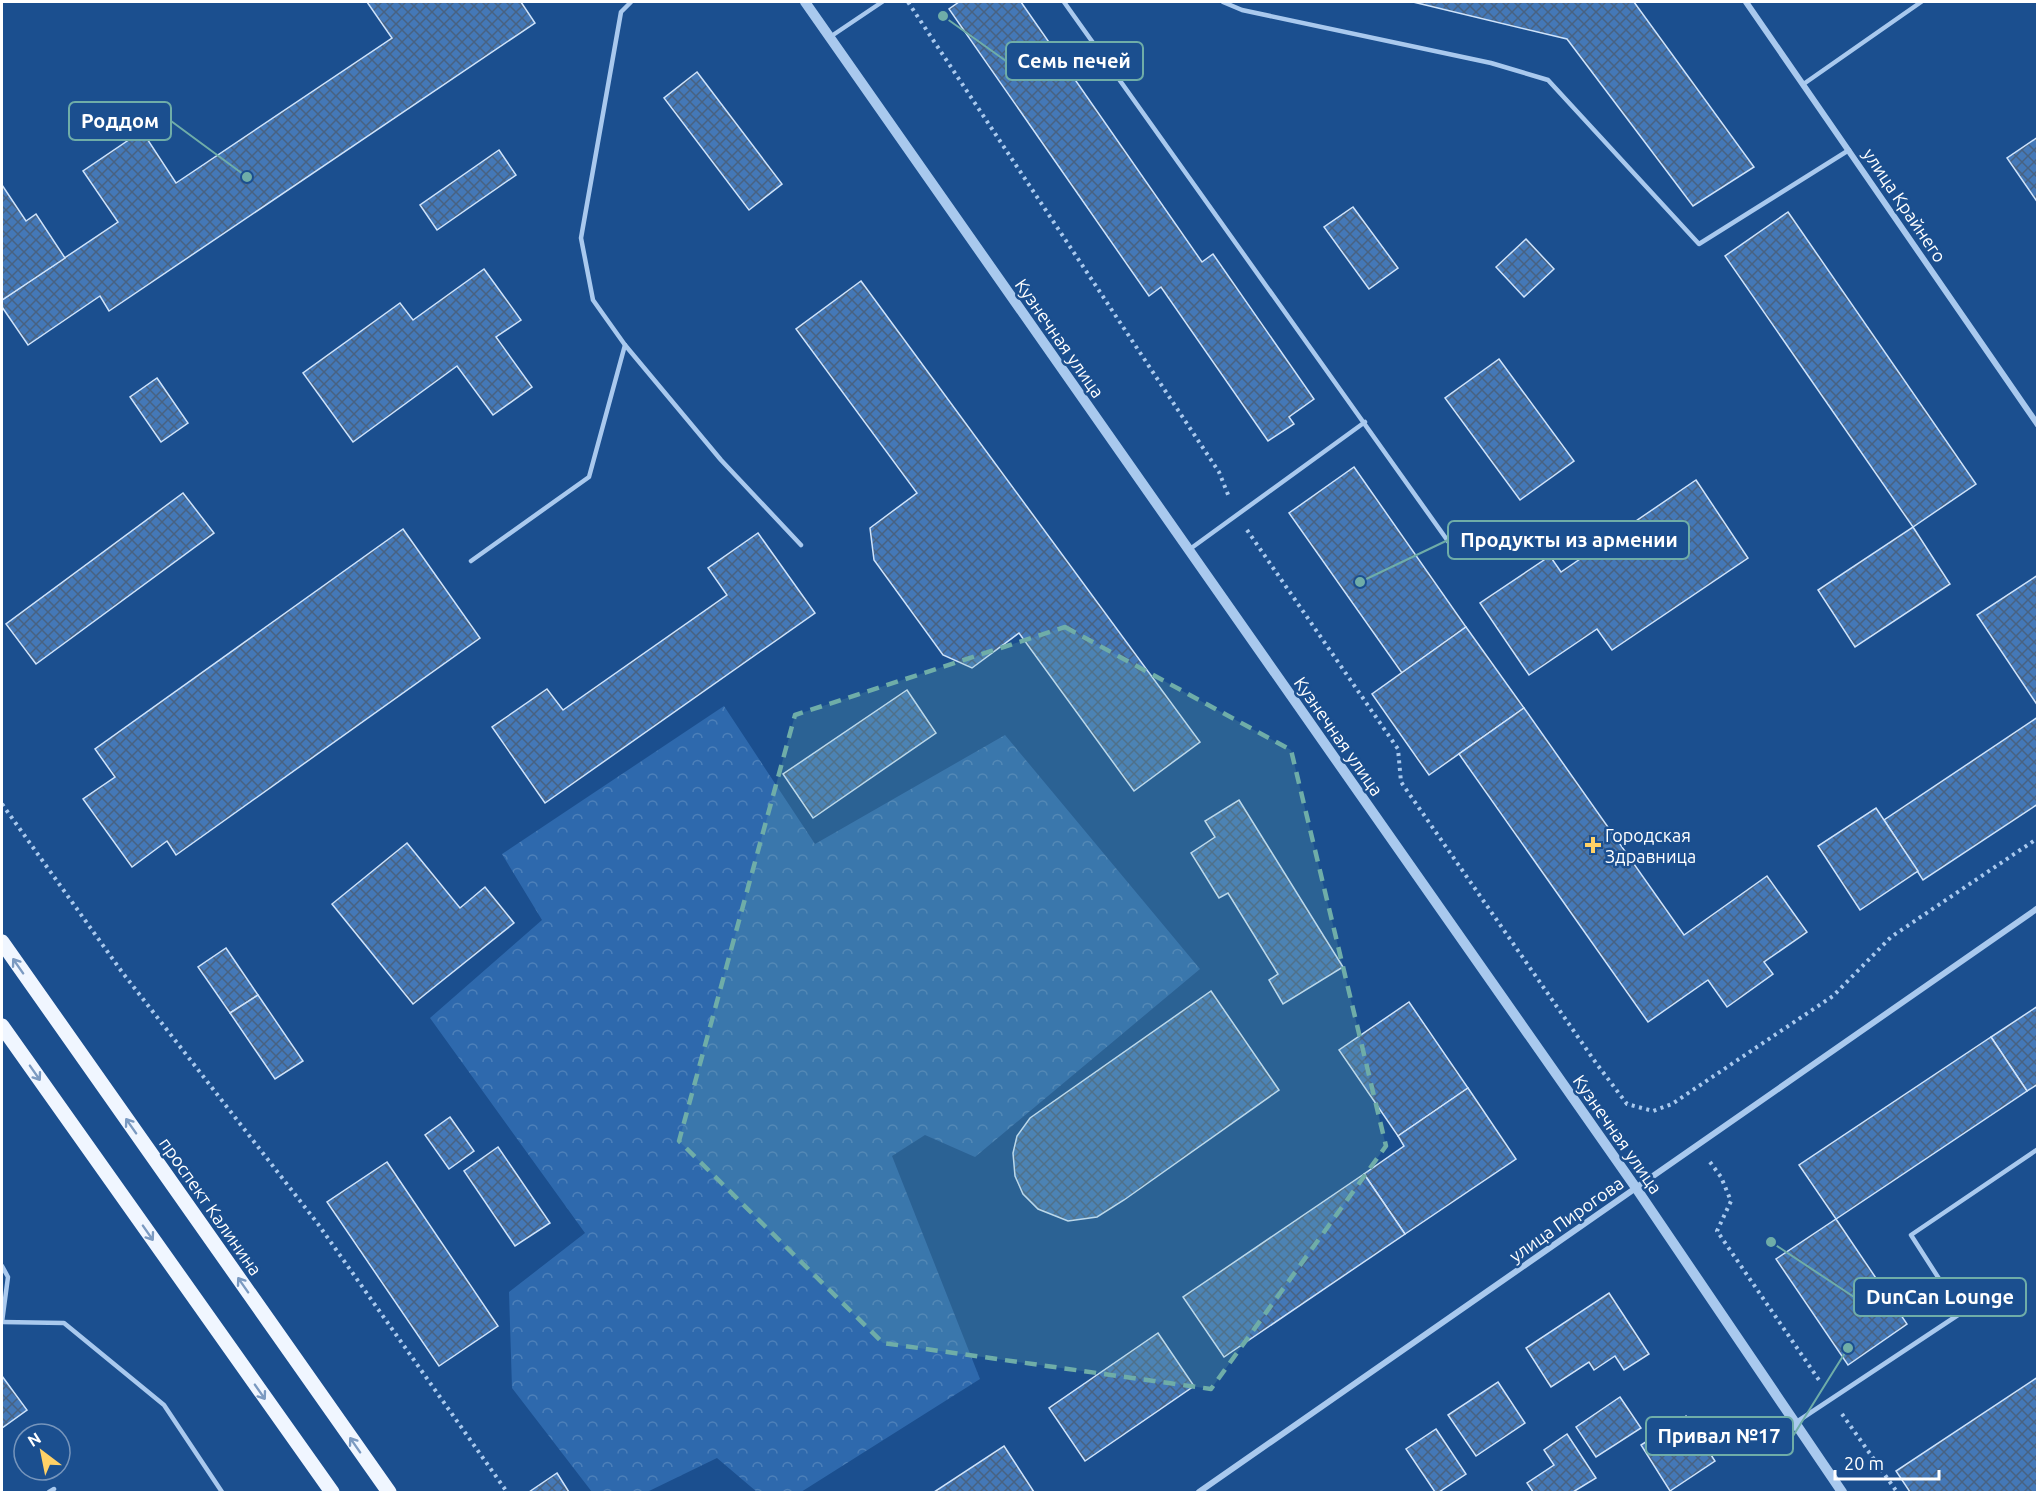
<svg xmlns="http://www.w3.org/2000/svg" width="2039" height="1494" viewBox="0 0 2039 1494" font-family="Ubuntu,sans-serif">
<defs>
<pattern id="forest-crowns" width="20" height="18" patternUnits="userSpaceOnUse" patternTransform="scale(1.5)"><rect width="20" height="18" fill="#2e69ad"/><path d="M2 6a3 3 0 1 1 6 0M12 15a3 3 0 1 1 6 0" fill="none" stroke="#4d80b9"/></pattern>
<pattern id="building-cross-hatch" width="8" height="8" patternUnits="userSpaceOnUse" patternTransform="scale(1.5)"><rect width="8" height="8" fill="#4478b7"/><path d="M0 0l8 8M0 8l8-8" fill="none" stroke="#486282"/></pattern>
</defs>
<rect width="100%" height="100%" fill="#1b4f8f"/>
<path fill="url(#forest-crowns)" d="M724,706L815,844L1005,735L1200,969L975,1157L925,1135L892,1156L980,1379L801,1492H757L717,1458L647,1492H592L512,1388L509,1292L585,1233L430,1018L542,920L502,854Z"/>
<g fill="url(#building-cross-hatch)" stroke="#cfe3fa" stroke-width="1.5">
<path d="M367,2H521L535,23L109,311L100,296L28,345L2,307V300L118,222L83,171L142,131L176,183L392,38Z"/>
<path d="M959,2H1021L1202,262L1213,254L1314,399L1289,417L1294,424L1268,441L1161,287L1149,296L949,9Z"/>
<path d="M1413,2H1634L1754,167L1693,206L1567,39Z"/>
<path d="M697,72L782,184L749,210L664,98Z"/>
<path d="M2038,137V203L2007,158Z"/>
<path d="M499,150L516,175L437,230L420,205Z"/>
<path d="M2,185L26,221L36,214L65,258L2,300Z"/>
<path d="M1353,207L1398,268L1369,289L1324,227Z"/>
<path d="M1788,212L1976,484L1913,527L1725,256Z"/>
<path d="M1526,239L1554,269L1524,297L1496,267Z"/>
<path d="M484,269L521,320L496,337L532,387L493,415L457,366L353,442L303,373L400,303L413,320Z"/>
<path d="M861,281L1200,742L1134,791L1019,633L972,668L943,655L874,560L870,528L917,493L796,329Z"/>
<path d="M1499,359L1574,461L1520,500L1445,398Z"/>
<path d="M157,378L188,423L161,442L130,397Z"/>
<path d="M1354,467L1466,627L1402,673L1289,513Z"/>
<path d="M1696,480L1748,558L1612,650L1597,629L1529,675L1480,603L1550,556L1561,572Z"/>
<path d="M183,493L214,533L36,664L6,624Z"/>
<path d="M1913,527L1950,584L1855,647L1818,590Z"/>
<path d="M403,529L480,638L176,855L167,841L132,867L83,799L115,777L95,749Z"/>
<path d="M758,533L815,613L545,803L492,727L547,689L563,710L727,595L708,568Z"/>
<path d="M2038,575V706L1977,615Z"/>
<path d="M1466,627L1524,708L1429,775L1372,694Z"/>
<path d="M907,690L936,733L813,818L783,774Z"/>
<path d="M1524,708L1684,935L1767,876L1807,932L1764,962L1773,974L1727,1007L1708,980L1648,1022L1459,754Z"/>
<path d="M2038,717V804L1923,880L1884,820Z"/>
<path d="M1239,800L1343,967L1283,1004L1269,980L1278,974L1228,893L1219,898L1191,853L1215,837L1205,821Z"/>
<path d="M1876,808L1918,871L1860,910L1818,846Z"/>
<path d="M407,843L460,908L485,887L514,923L413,1004L332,904Z"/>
<path d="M226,948L258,995L230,1013L198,967Z"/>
<path d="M1211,991L1279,1090L1124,1200L1097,1217L1068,1221L1038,1209L1023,1194L1015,1176L1013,1153L1017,1136L1030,1118Z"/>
<path d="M258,995L303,1061L275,1079L230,1013Z"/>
<path d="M1409,1002L1468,1088L1398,1136L1339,1050Z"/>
<path d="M2038,1006V1084L2027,1091L1991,1037Z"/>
<path d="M1991,1037L2027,1091L1836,1219L1799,1165Z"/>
<path d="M1468,1088L1516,1159L1405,1234L1364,1174L1404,1146L1398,1136Z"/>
<path d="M450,1117L474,1151L449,1169L425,1135Z"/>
<path d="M498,1147L550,1223L515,1246L464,1171Z"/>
<path d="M387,1162L498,1326L439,1366L327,1202Z"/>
<path d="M1364,1174L1405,1234L1224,1357L1183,1297Z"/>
<path d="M1836,1219L1907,1324L1848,1365L1776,1259Z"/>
<path d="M1609,1293L1649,1354L1624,1370L1615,1356L1594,1370L1589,1362L1551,1387L1526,1348Z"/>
<path d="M1158,1333L1194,1386L1085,1461L1049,1408Z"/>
<path d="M2,1376L27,1410L2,1428Z"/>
<path d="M2038,1377V1492H1910L1896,1471Z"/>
<path d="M1498,1382L1525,1423L1476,1456L1448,1415Z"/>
<path d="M1620,1397L1641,1428L1596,1457L1576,1427Z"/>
<path d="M1686,1416L1715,1461L1670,1491L1641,1445Z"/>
<path d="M1436,1429L1466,1474L1439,1492H1435L1406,1449Z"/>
<path d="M1567,1434L1596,1478L1573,1492H1533L1527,1483L1554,1465L1544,1450Z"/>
<path d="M1004,1446L1034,1492H934Z"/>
<path d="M557,1473L569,1492H529Z"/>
</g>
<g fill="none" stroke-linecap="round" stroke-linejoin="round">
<g stroke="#a9c9ee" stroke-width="4" stroke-dasharray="3 4.5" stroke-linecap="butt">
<path d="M908,2L1219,472L1229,497"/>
<path d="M1247,530L1398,749L1401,782L1596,1063L1627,1104L1653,1111L1672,1104L1833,996L1891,937L2038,838"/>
<path d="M2,804L122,972L318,1224L507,1492"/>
<path d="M1710,1162L1721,1177L1731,1201L1717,1231L1821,1383"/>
<path d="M1842,1414L1897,1492"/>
</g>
<g stroke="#a9c9ee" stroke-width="4.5">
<path d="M631,2L621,12L581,238L593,300L625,345L721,460L801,545"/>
<path d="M1064,2L1455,551"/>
<path d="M1223,2L1242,10L1491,63L1548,80L1699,244L1849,150"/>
<path d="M830,37L882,2"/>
<path d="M1805,83L1921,2"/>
<path d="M1190,549L1365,422"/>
<path d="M471,561L589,477L625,345"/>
<path d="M2,1266L8,1277L2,1322"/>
<path d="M2,1322L64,1323L164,1405L222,1492"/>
<path d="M1795,1423L1961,1313L1911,1235L2038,1149"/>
<path d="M49,1492L54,1489"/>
</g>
<g stroke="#a9c9ee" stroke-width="6">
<path d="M1746,2L2038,425"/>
<path d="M1199,1492L2038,908"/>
</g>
<path stroke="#a9c9ee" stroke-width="10" d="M805,2L1636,1188L1842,1492"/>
<g stroke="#f0f6ff" stroke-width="15">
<path d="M2,942L389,1492"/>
<path d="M2,1026L332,1492"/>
</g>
</g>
<defs><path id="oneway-shaft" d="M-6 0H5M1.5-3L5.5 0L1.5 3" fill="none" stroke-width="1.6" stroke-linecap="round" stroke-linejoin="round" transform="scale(1.5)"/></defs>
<g stroke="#7b9ac1">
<use href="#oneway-shaft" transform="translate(18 966) rotate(-125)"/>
<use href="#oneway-shaft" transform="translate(35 1073) rotate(55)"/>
<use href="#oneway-shaft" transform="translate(131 1126) rotate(-125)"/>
<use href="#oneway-shaft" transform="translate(148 1233) rotate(55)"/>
<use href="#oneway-shaft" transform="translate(243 1285) rotate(-125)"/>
<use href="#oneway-shaft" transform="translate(260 1392) rotate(55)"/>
<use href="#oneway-shaft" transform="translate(355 1445) rotate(-125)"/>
</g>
<path fill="#6fada8" fill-opacity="0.2" stroke="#6fada8" stroke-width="4.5" stroke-dasharray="12 8" stroke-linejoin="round" d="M1065,627L1291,750L1386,1146L1211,1389L883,1343L679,1141L795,715Z"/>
<path fill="#ffd166" stroke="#1b4f8f" stroke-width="2" d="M1590 836h6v6h6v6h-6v6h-6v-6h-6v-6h6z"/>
<g text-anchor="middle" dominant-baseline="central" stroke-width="5" stroke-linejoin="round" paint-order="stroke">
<g font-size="18" fill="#fff" stroke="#1b4f8f">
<text transform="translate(1905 205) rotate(56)">улица Крайнего</text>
<text transform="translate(1060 338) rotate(55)">Кузнечная улица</text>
<text transform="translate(1339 736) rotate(55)">Кузнечная улица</text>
<text transform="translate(1618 1134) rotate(55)">Кузнечная улица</text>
<text transform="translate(211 1206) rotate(55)">проспект Калинина</text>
<text transform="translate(1566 1219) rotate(-35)">улица Пирогова</text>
</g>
<g font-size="18" fill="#fff" stroke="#1b4f8f" text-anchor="start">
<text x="1605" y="835">Городская<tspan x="1605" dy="21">Здравница</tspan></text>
</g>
</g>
<path fill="none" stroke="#6fada8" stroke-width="2" d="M943 16L1006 61M247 177L171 121M1360 582L1448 540M1771 1242L1854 1297M1848 1348L1793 1436"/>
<g fill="#6fada8" stroke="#1b4f8f" stroke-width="2">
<circle cx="943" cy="16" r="6"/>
<circle cx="247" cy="177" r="6"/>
<circle cx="1360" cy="582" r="6"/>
<circle cx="1771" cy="1242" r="6"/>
<circle cx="1848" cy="1348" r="6"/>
</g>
<g fill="#1b4f8f" stroke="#6fada8" stroke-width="2">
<rect x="1006" y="42" width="137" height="38" rx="6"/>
<rect x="69" y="102" width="102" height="38" rx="6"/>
<rect x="1448" y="521" width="241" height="38" rx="6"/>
<rect x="1854" y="1278" width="172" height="38" rx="6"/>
<rect x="1646" y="1417" width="147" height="38" rx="6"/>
</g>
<g font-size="20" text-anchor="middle" font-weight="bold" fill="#fff">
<text x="1074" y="68">Семь печей</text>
<text x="120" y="128">Роддом</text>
<text x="1569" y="547">Продукты из армении</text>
<text x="1940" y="1304">DunCan Lounge</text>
<text x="1719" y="1443">Привал №17</text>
</g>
<rect width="2039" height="1494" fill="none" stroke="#ffffff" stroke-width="6"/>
<g transform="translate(42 1452) rotate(328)"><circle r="28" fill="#1b4f8f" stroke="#7695bc" stroke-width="1.5"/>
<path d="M0-4.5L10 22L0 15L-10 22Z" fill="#ffd166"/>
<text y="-9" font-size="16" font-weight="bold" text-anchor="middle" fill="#ffffff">N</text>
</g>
<path d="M1835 1470v9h104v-9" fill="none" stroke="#ffffff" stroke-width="3"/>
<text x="1844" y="1470" font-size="18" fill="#ffffff" stroke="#1b4f8f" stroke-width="4.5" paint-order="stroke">20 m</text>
</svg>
